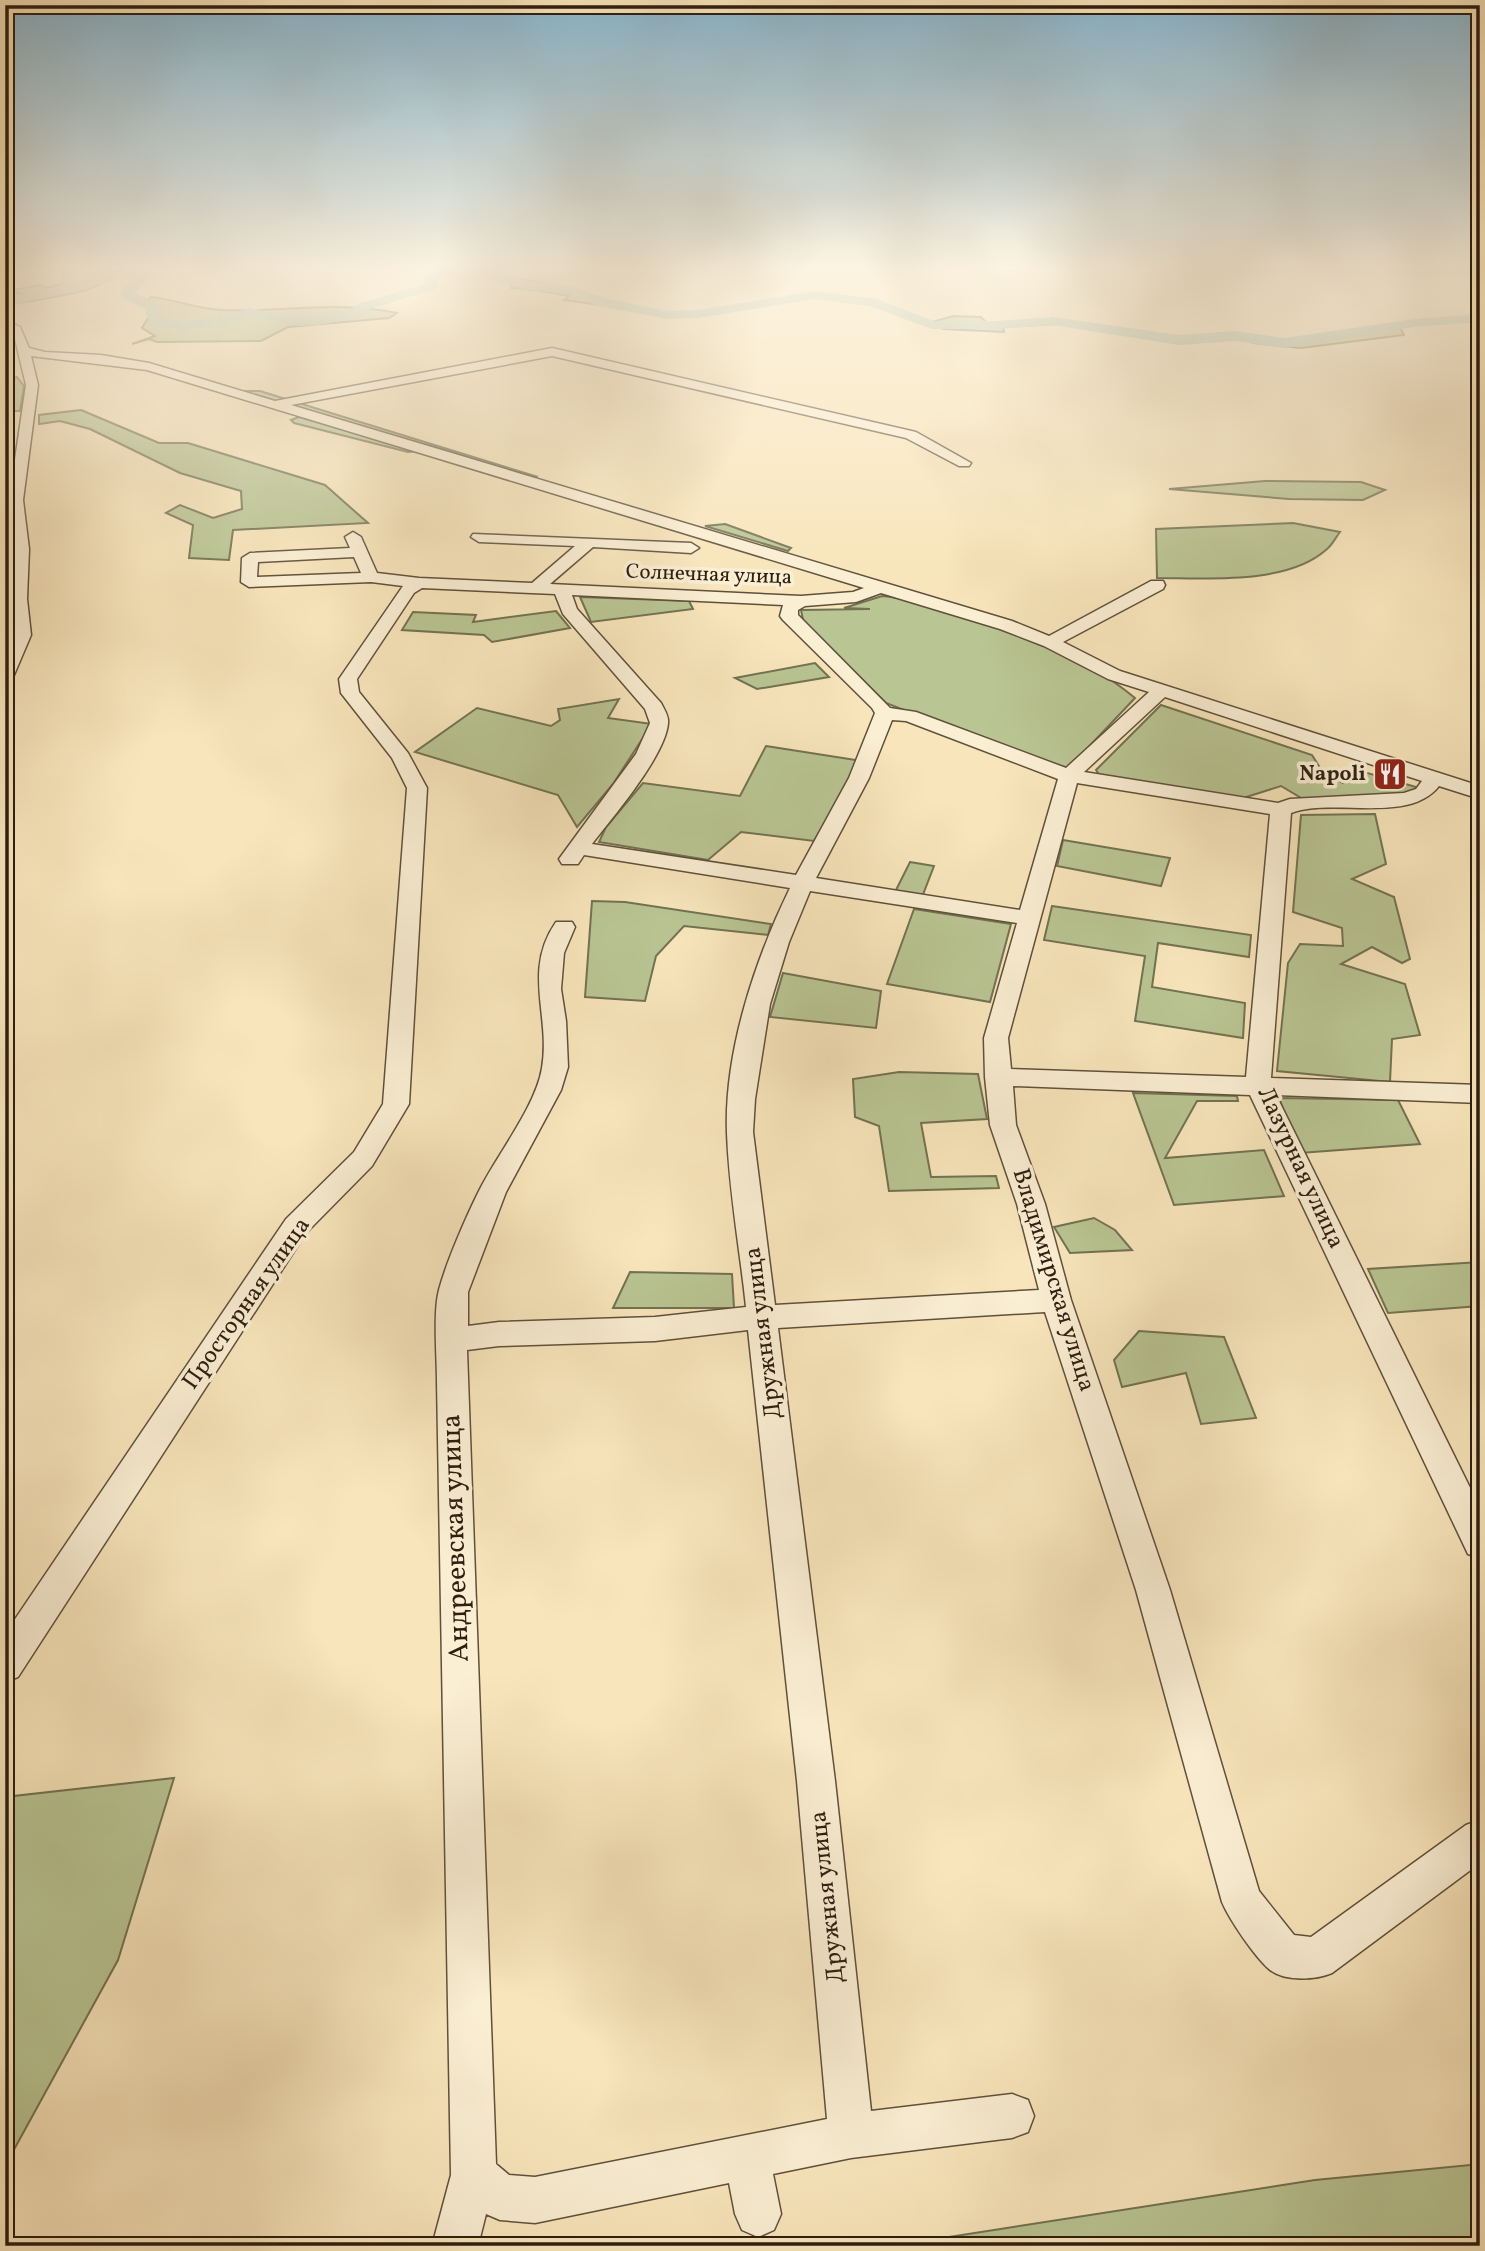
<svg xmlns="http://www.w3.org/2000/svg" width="1485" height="2251" viewBox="0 0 1485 2251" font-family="Vollkorn,serif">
<rect width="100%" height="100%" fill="#f8e5bb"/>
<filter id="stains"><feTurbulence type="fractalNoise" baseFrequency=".00286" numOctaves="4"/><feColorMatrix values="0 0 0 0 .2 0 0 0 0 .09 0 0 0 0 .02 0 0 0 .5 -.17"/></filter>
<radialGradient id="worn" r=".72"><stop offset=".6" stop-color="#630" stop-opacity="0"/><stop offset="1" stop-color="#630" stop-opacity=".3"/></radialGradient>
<g fill="#b9c593" stroke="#737252" stroke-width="2">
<path d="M45,266H133L126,268L130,271L85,272L113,276C89,297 36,298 5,306V297L20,293L12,290L41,285L45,288L62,284L63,274L71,272L51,270Z"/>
<path d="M1164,266L1480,267V275L1238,272Z"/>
<path d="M502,276L542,283L543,286L570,288L586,298L608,306L564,300L569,296C548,293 532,288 511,288V283Z"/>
<path d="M151,297C174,299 197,309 221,310C276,313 339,300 397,313L389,318L288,327L261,341L157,342L149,339L132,344L155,336L142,328L148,318L158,315L155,306L148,300Z"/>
<path d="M953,316L981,317L987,323L1038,320L1057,324L1003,327L1004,332L943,329L932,322Z"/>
<path d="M1398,324L1404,335L1301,348L1253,343L1241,334L1290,341Z"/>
<path d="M17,377L24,386L20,411H5V384L8,380Z"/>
<path d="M240,391H260L538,477Z"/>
<path d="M81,410L159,443H188L325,485L368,523L233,530L229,560L189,558L193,525L166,513L180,505L213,518L242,509L241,491L180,473L90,429L60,421L39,424V415Z"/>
<path d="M299,417L418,451L408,452L294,423L291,420Z"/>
<path d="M1265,481L1361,482L1385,490L1363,500L1289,499L1169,489Z"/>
<path d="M1293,523L1340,532C1336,537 1332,545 1327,549C1288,585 1206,578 1157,578L1156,529Z"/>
<path d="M725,524L791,548L788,551L705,526Z"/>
<path d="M882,596C905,598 927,605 950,612C1016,631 1082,654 1135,698L1064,773L886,703L803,620L801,610L870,609L844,608Z"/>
<path d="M580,597L689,601L693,609L591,622Z"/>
<path d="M556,611L570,628L492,642L484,635L402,630L413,612L476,615L473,622Z"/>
<path d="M815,663L829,677L757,689L735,678Z"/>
<path d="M619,699L608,718L652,724L613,784L577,827L558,795L415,752L477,708L551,726L560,720L558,709Z"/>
<path d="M1161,705L1312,755L1322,771L1343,783L1364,772L1423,789L1404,799L1308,802L1281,786L1237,800L1102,779L1096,770Z"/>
<path d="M766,746L862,761L814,841L741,832L708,860L599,842L606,827L643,783L740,796Z"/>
<path d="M1375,814L1386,864L1352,879L1394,897L1410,959L1402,963L1372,947L1341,964L1405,984L1420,1035L1392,1039L1390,1082L1277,1071L1288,963L1300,944L1343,946L1342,928L1293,912L1301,815Z"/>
<path d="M1063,840L1170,858L1161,886L1057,866Z"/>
<path d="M910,862L934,866L922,897L895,892Z"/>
<path d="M592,901L625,902L771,924L768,935L684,926L656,956L645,1001L585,997Z"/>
<path d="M1052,906L1251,935L1249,957L1158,943L1152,987L1245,1003L1243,1038L1135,1021L1145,956L1044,940Z"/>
<path d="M914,909L1011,924L990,1002L887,984Z"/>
<path d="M783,973L881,991L876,1028L770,1017Z"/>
<path d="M899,1072L978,1074L987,1119L921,1123L931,1177L996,1176L999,1188L889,1191L879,1126L855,1117L853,1079Z"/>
<path d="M1133,1093L1237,1096L1238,1101H1197L1165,1158L1264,1150L1284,1196L1174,1205Z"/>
<path d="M1279,1098L1398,1100L1420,1144L1300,1153Z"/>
<path d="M1094,1218L1115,1230L1132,1250L1070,1253L1054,1227Z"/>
<path d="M1480,1262V1306L1388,1313L1368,1269Z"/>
<path d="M630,1272L732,1274L734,1308H613Z"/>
<path d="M1139,1331L1224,1337L1256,1418L1201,1424L1186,1373L1122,1387L1114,1360Z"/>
<path d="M174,1778L118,1960L5,2166V1797Z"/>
<path d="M1480,2164V2246H891L1315,2180Z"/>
</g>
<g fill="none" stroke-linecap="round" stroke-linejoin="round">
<g fill="#9dbfae" fill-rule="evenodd">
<path d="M60,266H84L86,268L115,271L117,274L114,281L5,307V299L95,277L77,275L74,271Z"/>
<path d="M123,266H142L140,268L150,275L135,293L157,303L161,318L184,321L217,318L250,308L300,318L318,317L351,310L360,303L424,284L427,274L450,266H468L439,279L436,289L370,309L361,317L318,325L300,326L251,317L218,326L184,329L149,325L145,308L124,299L120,293L134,276L123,271Z"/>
<path d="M1195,266L1480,267V275L1293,274L1202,270Z"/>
<path d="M486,270L526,281L571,286L608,299L668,311L698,310L815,291L877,299L934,321H997L1053,317L1179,335L1235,331L1285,338L1414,319L1480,314V322L1414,327L1285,348L1235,341L1179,345L1053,325L997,329H932L869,306L815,299L698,318L668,319L599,306L568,294L525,289L481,277L479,274Z"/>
</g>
<g stroke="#60503b" stroke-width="3">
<path id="minor" d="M5,320L20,327L29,348L45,352L101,355L149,363L275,401L552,348L916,432L971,463L969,466H959L906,438L552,356L291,405L1012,621L1049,636L1151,581H1163L1165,585L1163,589L1063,642L1120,671L1480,786V799L1439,786C1408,825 1333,797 1291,813L1271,1078L1480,1085V1103L1276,1095L1480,1508V1558L1468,1554L1250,1095L1013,1086L1016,1125L1045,1204L1071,1300L1170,1590L1259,1891L1294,1935L1311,1937L1466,1825L1480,1820V1863L1332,1973C1315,1980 1284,1982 1269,1969C1255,1957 1229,1919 1222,1902L1136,1590L1045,1312L778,1328L835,1781L871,2111L1012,2094L1028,2100L1034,2116L1028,2132L1012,2138L851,2158L773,2174L781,2214L774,2230L758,2237L742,2230L735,2214L729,2183L535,2223L500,2220L486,2214L478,2246H432L451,2175L437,1381C437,1357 433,1312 439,1290C446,1263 466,1217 479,1191C497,1155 536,1106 542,1068C551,1016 522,971 556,922H572L575,927L564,953L561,989L566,1021L568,1067L561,1090L506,1192L468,1292V1326L499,1322L655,1317L746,1307C740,1250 729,1191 727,1133C724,1052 755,960 790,888L584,855L578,864H562L559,859L636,754L650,723L645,709L563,614L555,594L422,588L414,593L357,679L359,692L408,753L427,788L409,1104L372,1166L306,1233L18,1677L5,1682V1634L286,1219L354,1152L383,1104L407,788L392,758L341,693L339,679L403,586L371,582L249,587L241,582L242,558L250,553L350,548L345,537L353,532L361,537L377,573L419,578L532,583L575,546L479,542L471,537L473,534L691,543L699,548L691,553L593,547L550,584L801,596L853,592L864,588L147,370L31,356L38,385L23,500L29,549L27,599L31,635L14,675L5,680V654L13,635L11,599L13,549L9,500L26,385L15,339L5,328ZM354,557L361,573L257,577L258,562ZM881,593L1000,629L1044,646L1108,679L1149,692L1066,768L916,712L890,708L798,615V610L805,606L856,602ZM572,595L783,605L780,616L783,620L872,708L875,713L849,778L796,875L592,844C612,818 666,755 668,723C669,716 664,709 661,703L577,609ZM1165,697L1422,781L1416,789L1404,793L1290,799L1278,803L1084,772ZM892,720L906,721L1058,779L1020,910L816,878L869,778ZM1077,783L1270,814L1246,1077L1011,1069L1008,1038ZM810,891L1017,923L984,1038L985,1077L990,1125L1017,1204L1039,1290L775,1305L753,1132L755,1099L770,1004L789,942ZM748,1330L797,1781L827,2119L535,2177L509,2175L496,2164L467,1350L499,1346L655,1341Z"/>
</g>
<use href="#minor" fill="#faeed3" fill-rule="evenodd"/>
</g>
<linearGradient id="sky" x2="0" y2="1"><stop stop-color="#8ab8d1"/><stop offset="0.46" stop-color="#fcf3e0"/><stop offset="1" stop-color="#fcf3e0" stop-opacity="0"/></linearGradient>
<rect width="1485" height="581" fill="url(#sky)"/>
<defs>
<g id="restaurant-square" transform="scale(1.75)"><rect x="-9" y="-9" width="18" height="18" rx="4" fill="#8f2418" stroke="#faeed3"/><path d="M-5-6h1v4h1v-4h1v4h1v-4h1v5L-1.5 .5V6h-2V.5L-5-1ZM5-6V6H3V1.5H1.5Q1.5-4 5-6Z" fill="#fff"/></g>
</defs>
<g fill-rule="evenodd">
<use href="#restaurant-square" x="1390" y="774"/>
</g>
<g text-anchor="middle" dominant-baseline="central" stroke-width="7" stroke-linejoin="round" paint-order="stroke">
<g font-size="21" fill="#2d1e10" stroke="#faeed3">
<text transform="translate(709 575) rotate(2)">Солнечная улица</text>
</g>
<g font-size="21" font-weight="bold" fill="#2d1e10" stroke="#faeed3" text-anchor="end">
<text x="1366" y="774">Napoli</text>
</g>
<g font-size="24" fill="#2d1e10" stroke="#faeed3">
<text transform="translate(1300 1168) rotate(65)">Лазурная улица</text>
<text transform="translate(1053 1280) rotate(73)">Владимирская улица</text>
<text transform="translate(247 1304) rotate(-55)">Просторная улица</text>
<text transform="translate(764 1333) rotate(-97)">Дружная улица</text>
<text transform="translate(828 1897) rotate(-96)">Дружная улица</text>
</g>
<g font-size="28" fill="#2d1e10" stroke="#faeed3">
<text transform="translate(456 1538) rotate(-92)">Андреевская улица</text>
</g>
</g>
<rect width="1485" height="2251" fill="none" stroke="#f8e5bb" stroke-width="28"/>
<rect x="7" y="7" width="1471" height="2237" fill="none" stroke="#2d1e10" stroke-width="3.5"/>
<rect x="14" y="14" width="1457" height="2223" fill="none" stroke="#2d1e10" stroke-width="2"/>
<rect width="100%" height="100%" filter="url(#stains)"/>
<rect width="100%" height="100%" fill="url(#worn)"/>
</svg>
